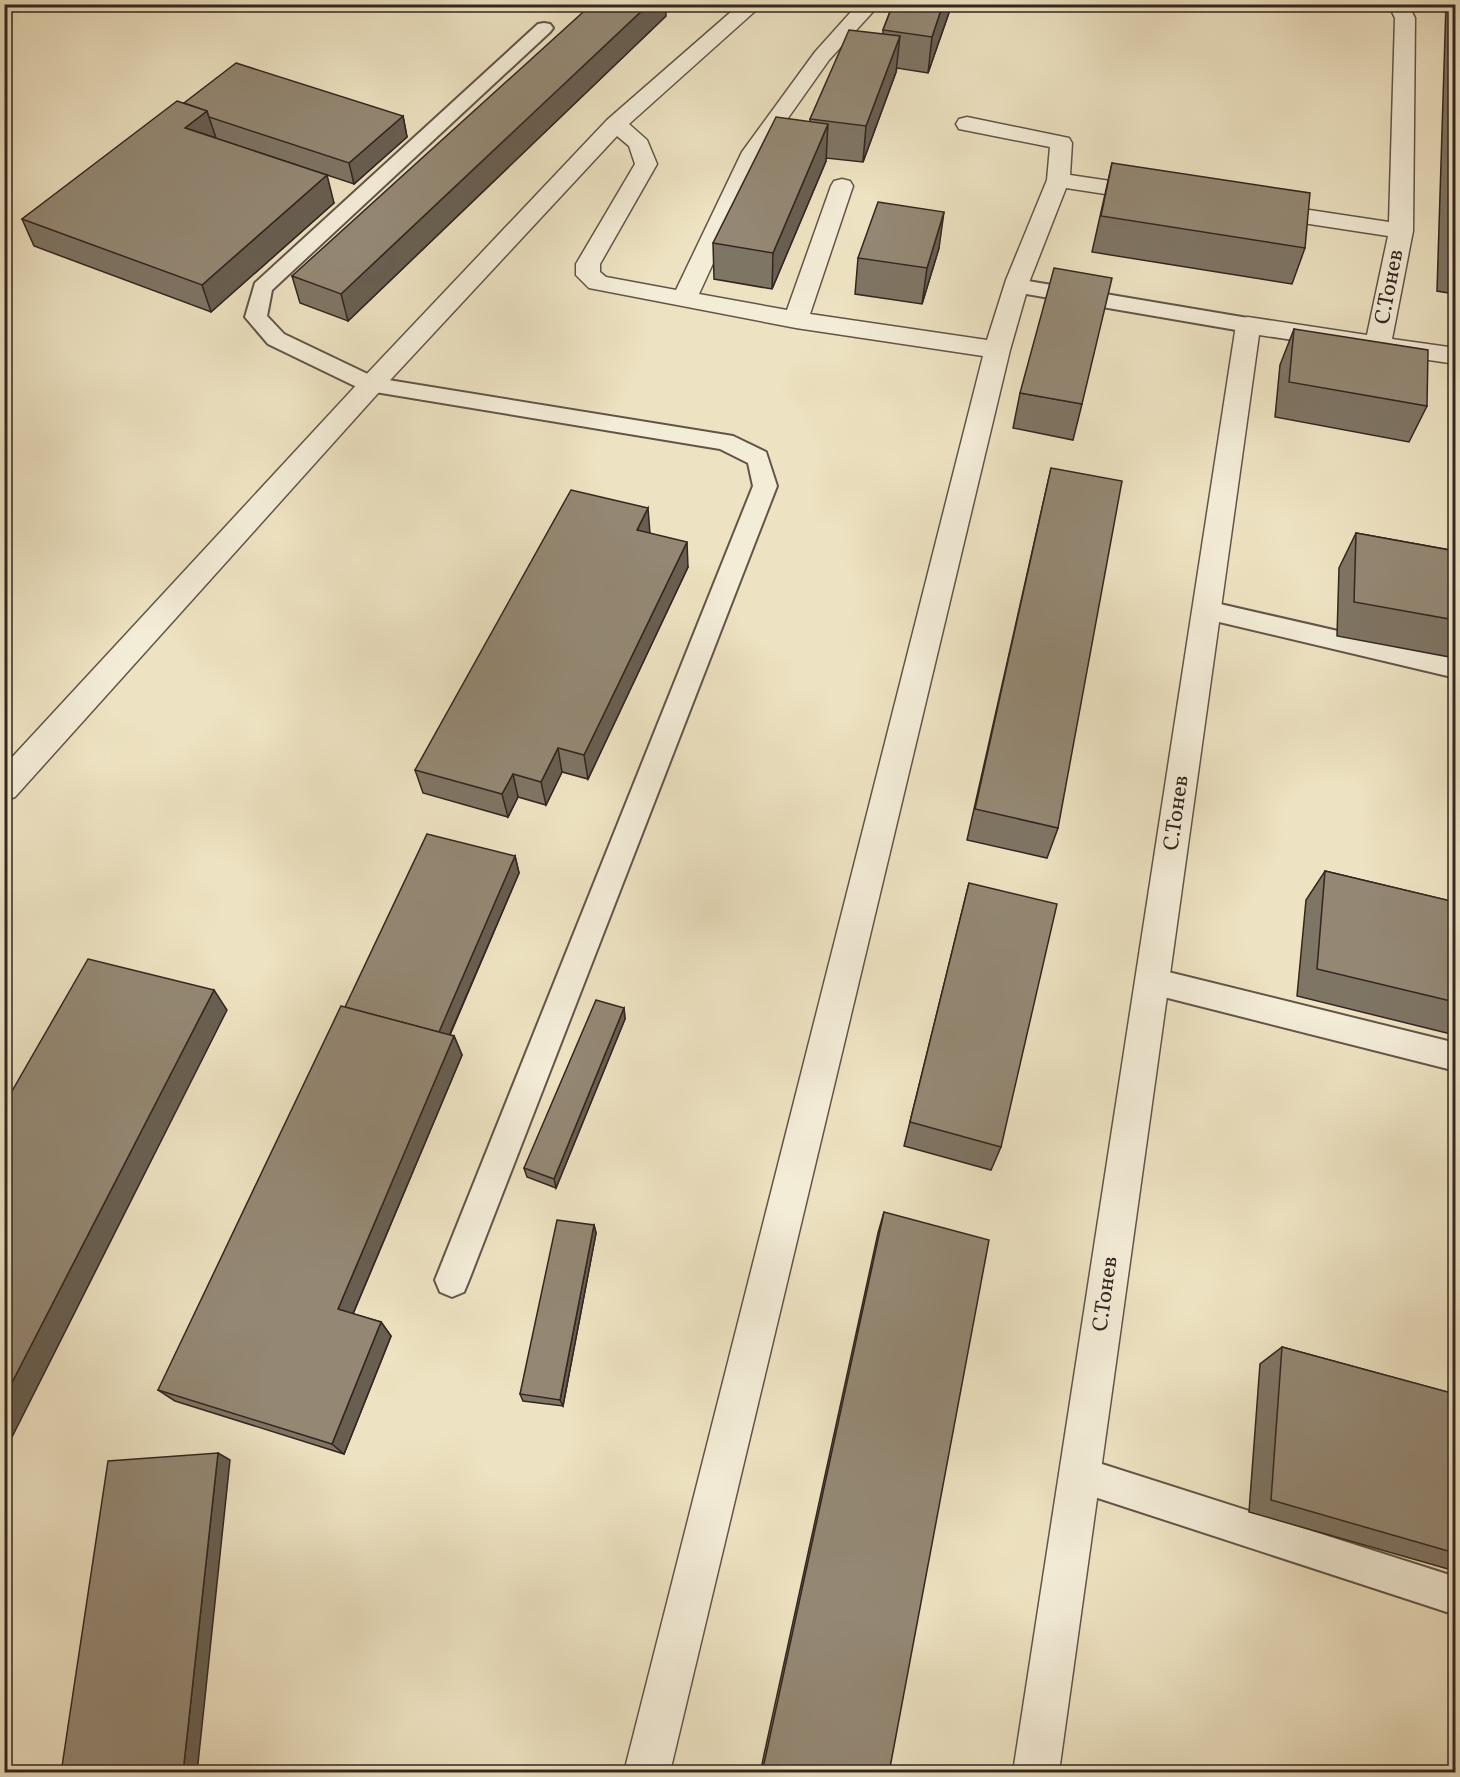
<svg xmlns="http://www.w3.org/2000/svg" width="1460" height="1777" viewBox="0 0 1460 1777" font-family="Vollkorn,serif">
<rect width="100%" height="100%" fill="#ede2c1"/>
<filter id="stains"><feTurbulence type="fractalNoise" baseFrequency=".00333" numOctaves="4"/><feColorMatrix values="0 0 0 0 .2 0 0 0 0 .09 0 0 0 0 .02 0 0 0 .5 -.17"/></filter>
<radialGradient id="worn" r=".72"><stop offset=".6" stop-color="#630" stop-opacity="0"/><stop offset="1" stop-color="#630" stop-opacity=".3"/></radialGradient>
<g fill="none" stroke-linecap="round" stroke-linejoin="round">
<g stroke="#625548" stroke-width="4">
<g id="lane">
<path d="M544,23L550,24L553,28L550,32L272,290L267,316L284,334L376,378L733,436L766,452L777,486L469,1280L464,1292L452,1297L440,1292L435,1280L753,486L748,463L720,449L363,390L268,344L245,317L255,283L538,24Z"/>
<path d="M1016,279L1248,318L1256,320L1259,325L1256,330L1248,332L1009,291L1006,286L1009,281Z"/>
<path d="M1207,601L1456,658V678L1198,617L1194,610L1198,603Z"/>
<path d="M1152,968L1456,1043V1071L1152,994L1142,990L1137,981L1142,972Z"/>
<path d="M1080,1457L1456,1577V1615L1067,1488L1062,1475L1067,1462Z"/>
</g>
</g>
<g stroke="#625548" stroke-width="3">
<g id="street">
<path d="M740,4H763L629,124L647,140L657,164L600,264V272L606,277L676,290L742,152L815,52L858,4H880L829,60L764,152L699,294L787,310L831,186L834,181L842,179L850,181L853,186L810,314L987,340L1006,280L1047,180L1050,147L959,129L956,124L959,119L967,117L1069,138L1072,143L1070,175L1151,187L1159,189L1162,194L1159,199L1151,201L1066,188L1030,280L1010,350L670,1772H624L983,356L796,328L589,288L576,275V264L635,164L629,146L617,136L380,391L15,797L4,801V766L362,379L607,120Z"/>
<path d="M1388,4H1408L1415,18L1413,231L1392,339L1456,348V364L1259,335L1059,1772H1013L1236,325L1239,319L1248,317L1367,335L1388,236L1264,217L1256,215L1252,210L1256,205L1264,203L1389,222L1395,18Z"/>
</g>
</g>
<use href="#lane" fill="#f3ecd7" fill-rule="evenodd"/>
<use href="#street" fill="#f3ecd7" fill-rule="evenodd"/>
</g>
<g fill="#7f7564" stroke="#332620" stroke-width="1.5">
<path d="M893,4H952L928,73L897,68L896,72L863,162L826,158V161L772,289L714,279L713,243L810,122V119L883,34V30Z"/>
<path d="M1446,4H1455V294L1437,291Z"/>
<path d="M666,16L348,321L300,303L292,276Z"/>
<path d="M184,103L403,116L407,137L354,184L215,138L334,203L211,312L34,246L22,219Z"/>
<path d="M1112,163L1305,248L1292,284L1092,252Z"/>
<path d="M939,248L922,304L855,294L858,258Z"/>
<path d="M1294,329L1427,406L1409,442L1275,417L1280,365Z"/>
<path d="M1020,393L1082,404L1073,440L1013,428Z"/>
<path d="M1051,468L1058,828L1047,858L967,840Z"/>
<path d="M650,533L688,567L588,779L562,772L546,805L518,797L508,817L423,793L415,770Z"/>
<path d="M1356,533L1455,551V658L1337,636L1339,568Z"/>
<path d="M515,856L519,873L450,1035L454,1036L462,1055L353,1314L381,1322L391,1336L344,1454L175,1401L158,1390Z"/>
<path d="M1325,871L1455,902V1035L1297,996L1306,900Z"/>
<path d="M969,883L1001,1147L991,1170L904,1146Z"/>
<path d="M624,1008L625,1019L556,1188L527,1177L524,1168Z"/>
<path d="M884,1212L889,1773H760L878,1233Z"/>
<path d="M594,1225L596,1233L563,1406L523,1401L520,1394Z"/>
<path d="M1282,1347L1455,1394V1571L1249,1512L1260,1364Z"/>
</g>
<g fill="#685f51" stroke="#332620" stroke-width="1.5">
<path d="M649,4H666V16L348,321L341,294Z"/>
<path d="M943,4H952L928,73L932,37Z"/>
<path d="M900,36L896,72L863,162L866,126Z"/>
<path d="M207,111L216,138L185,128Z"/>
<path d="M403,116L407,137L354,184L349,163Z"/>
<path d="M828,124L826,161L772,289L773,253Z"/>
<path d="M327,175L334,203L211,312L202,285Z"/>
<path d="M944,212L939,248L922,304L927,268Z"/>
<path d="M648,508L650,534L637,530Z"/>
<path d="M687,542L688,567L588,779L584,755Z"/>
<path d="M558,748L562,772L546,805L541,782Z"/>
<path d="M513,774L518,797L508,817L502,794Z"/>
<path d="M515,856L519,873L443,1050L437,1035Z"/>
<path d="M214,990L227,1010L4,1453V1398Z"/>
<path d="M624,1008L625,1019L556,1188L554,1179Z"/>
<path d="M454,1036L462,1055L349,1323L338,1309Z"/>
<path d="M594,1225L596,1233L563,1406L560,1400Z"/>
<path d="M381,1322L391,1336L344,1454L332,1444Z"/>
<path d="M218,1453L230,1460L197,1773H183Z"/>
</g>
<g fill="#948874" stroke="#332620" stroke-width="1.5">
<path d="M592,4H649L341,294L292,276Z"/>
<path d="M893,4H943L932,37L883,30Z"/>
<path d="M849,30L900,36L866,126L810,119Z"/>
<path d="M236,63L403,116L349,163L209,117L207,111L184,103Z"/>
<path d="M177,101L207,111L185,128L327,175L202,285L22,219Z"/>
<path d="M776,117L828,124L773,253L713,243Z"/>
<path d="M1112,163L1310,193L1305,248L1101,216Z"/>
<path d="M1455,192V255H1454Z"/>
<path d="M878,202L944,212L927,268L858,258Z"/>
<path d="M1054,268L1112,278L1082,404L1020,393Z"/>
<path d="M1294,329L1428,350L1427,406L1289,382Z"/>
<path d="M1051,468L1122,481L1058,828L975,809Z"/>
<path d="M571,490L648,508L637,530L687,542L584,755L558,748L541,782L513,774L502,794L415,770Z"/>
<path d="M1356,533L1455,551V620L1354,602Z"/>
<path d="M427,834L515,856L439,1032L345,1007Z"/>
<path d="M1325,871L1455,902V1002L1317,969Z"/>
<path d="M969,883L1057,904L1001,1147L910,1122Z"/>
<path d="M88,959L214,990L4,1398V1105Z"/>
<path d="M596,1000L624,1008L554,1179L524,1168Z"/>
<path d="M341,1006L454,1036L338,1309L381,1322L332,1444L158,1390Z"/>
<path d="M884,1212L989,1240L889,1773H762Z"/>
<path d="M557,1220L594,1225L560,1400L520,1394Z"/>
<path d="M1282,1347L1455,1394V1553L1271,1500Z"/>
<path d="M218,1453L183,1773H61L108,1461Z"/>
</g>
<g text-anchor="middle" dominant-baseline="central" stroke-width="6" stroke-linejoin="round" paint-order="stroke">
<g font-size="22" fill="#332620" stroke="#f3ecd7">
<text transform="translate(1390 287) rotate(-79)">С.Тонев</text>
<text transform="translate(1177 813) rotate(-82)">С.Тонев</text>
<text transform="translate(1106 1294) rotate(-82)">С.Тонев</text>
</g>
</g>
<rect width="1460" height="1777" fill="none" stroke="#ede2c1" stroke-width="24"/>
<rect x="6" y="6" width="1448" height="1765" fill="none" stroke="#332620" stroke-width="3"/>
<rect x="12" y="12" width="1436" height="1753" fill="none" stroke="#332620" stroke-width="1.5"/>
<rect width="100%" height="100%" filter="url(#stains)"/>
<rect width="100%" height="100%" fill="url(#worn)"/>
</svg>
